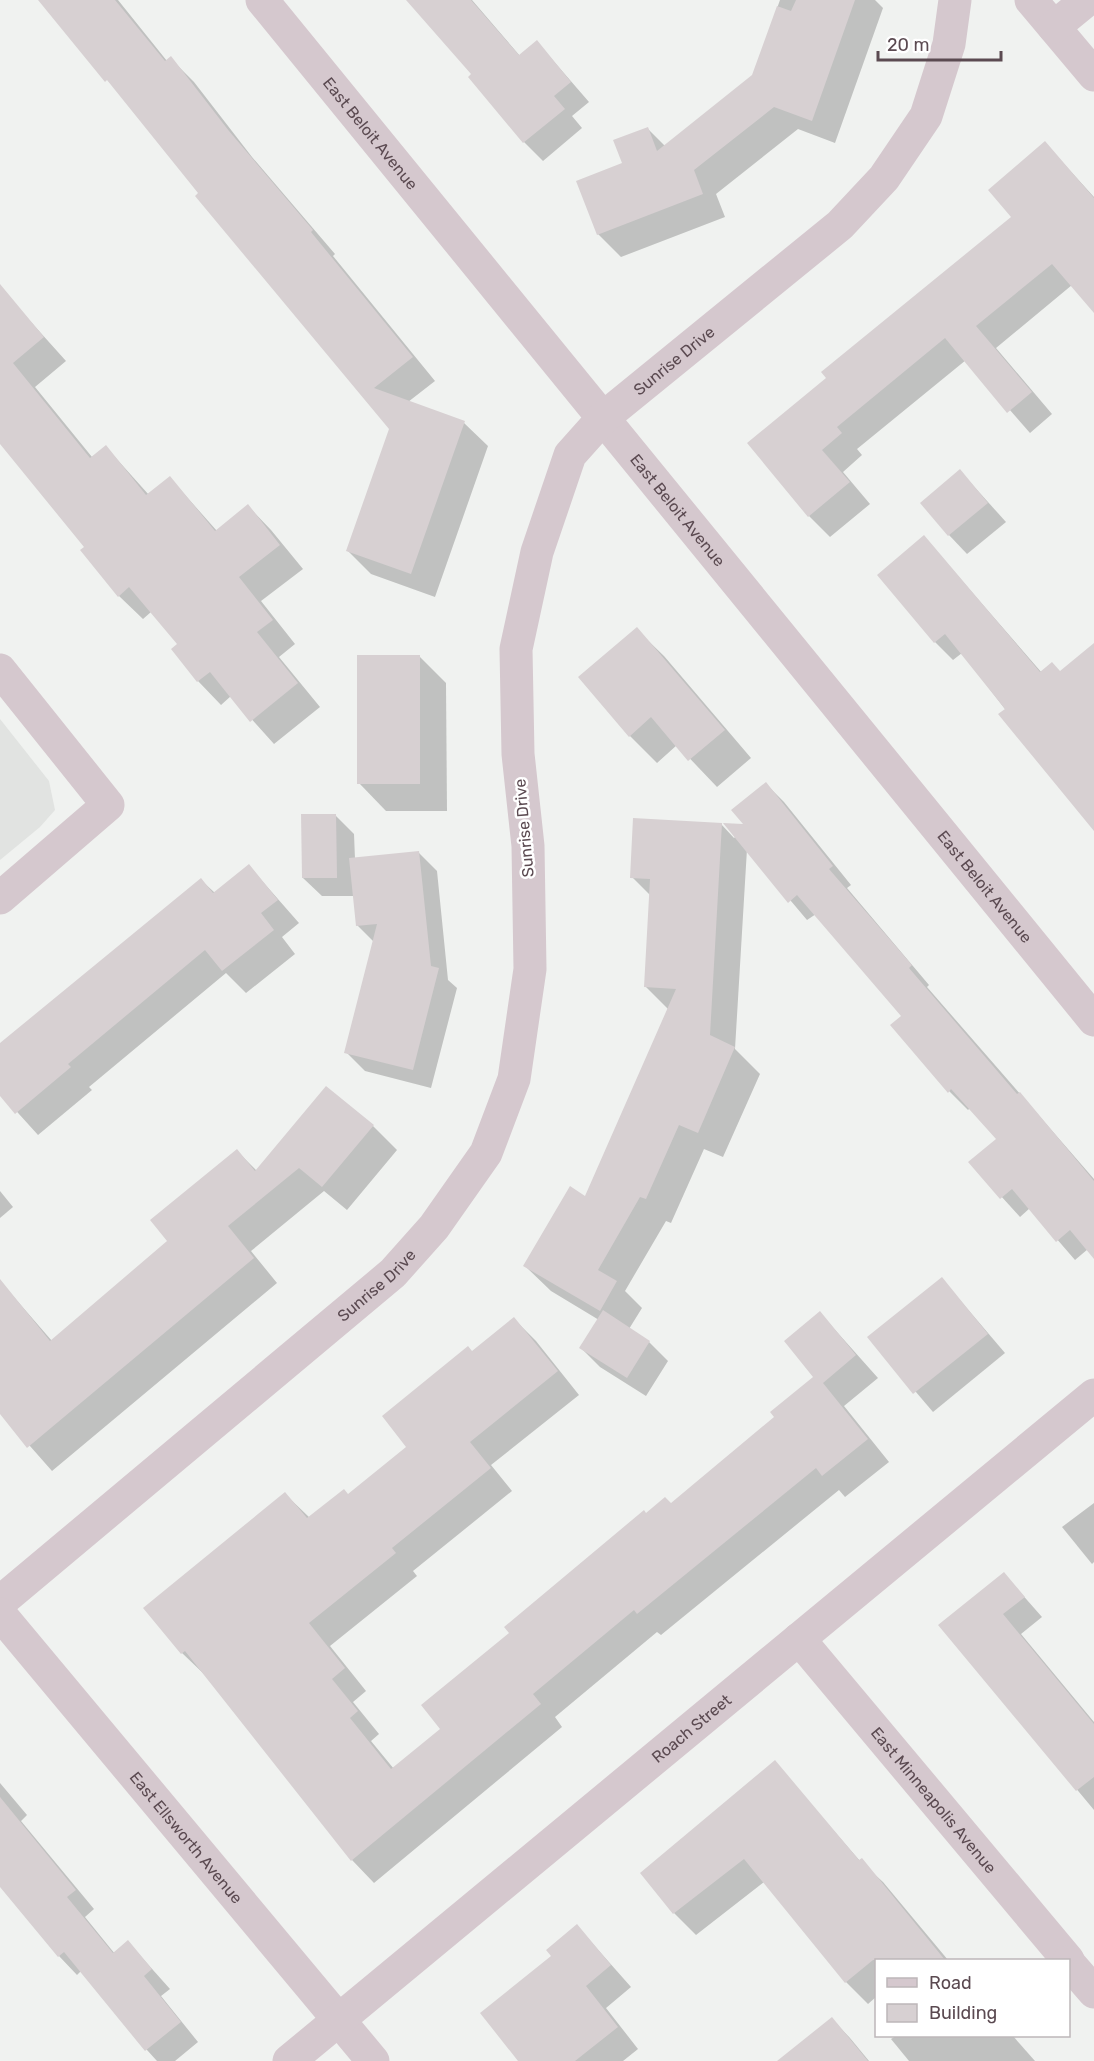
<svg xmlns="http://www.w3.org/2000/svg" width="1094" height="2061" viewBox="0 0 1094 2061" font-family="Rubik,sans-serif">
<rect width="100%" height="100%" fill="#f0f2f0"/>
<path fill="#e1e3e1" d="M0,719L49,781L55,810L40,827L0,860Z"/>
<g fill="#0003">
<path d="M60,0H118L167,61L170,58L194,82L252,157L335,254L333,256L435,381L408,402L464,423L488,446L435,597L371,574L348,551L391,429L124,99L50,13Z"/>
<path d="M408,0H472L520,56L537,42L589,102L572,116L582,128L543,161L524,142L473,75Z"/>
<path d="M780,0H875L883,8L835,143L798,129L716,194L725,217L621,257L598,234L624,164L647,128L665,146L753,76Z"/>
<path d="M1045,143L1094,197V309L1072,285L996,348L1052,414L1030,433L966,360L857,449L862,455L843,472L870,504L830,537L809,516L829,378L1014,217Z"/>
<path d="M13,302L66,361L35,387L92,457L106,447L149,495L170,478L217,531L248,506L271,530L303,569L261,601L295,644L279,657L320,707L274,744L231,696L221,705L198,681L173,649L179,644L151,612L143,619L119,596L86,548L0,441V313Z"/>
<path d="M960,471L1006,522L967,554L949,535Z"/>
<path d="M924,537L1042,673H1061L1094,645V825L962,653L953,660L935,642Z"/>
<path d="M636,629L664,656L751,758L717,787L677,745L657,763L630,736Z"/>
<path d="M419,656L446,683L447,811H386L359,783Z"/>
<path d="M766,784L784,802L851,885L847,888L929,985L927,987L1094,1179V1257L1088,1249L1075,1260L1030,1208L1020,1217L970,1162L998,1139L970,1108L968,1110L949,1091L903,1016L816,914L807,920L747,849L735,1049L760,1074L723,1157L704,1149L671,1223L666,1221L625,1291L642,1308L629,1329L649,1342L668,1361L646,1396L600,1367L581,1348L599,1320L551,1291L525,1266L586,1198L669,1010L646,987L651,896L632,877L721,824L734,838L746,826Z"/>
<path d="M335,815L354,834L355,859L419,853L437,871L448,980L457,988L431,1088L365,1071L346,1052L374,942L357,925L354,896H322L303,878Z"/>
<path d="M249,866L299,923L282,937L295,954L246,993L226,973L89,1087L92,1090L38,1135L0,1093V1045L201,880L215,893Z"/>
<path d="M326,1088L373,1126L397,1150L347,1210L324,1191L251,1251L277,1283L52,1471L0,1412V1281L52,1341L169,1241L237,1151L257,1171Z"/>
<path d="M0,1191L13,1207L0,1218Z"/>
<path d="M942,1279L1005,1353L933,1412L869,1337Z"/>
<path d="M820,1313L878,1378L844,1406L889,1462L845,1497L839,1490L661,1635L657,1632L555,1717L562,1727L374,1883L352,1860L205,1675L182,1653L145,1608L285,1494L310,1518L348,1495L408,1447L472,1352L514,1319L536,1341L579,1395L491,1465L512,1491L413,1571L417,1576L330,1646L366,1691L353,1702L379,1734L371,1741L394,1769L442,1729L511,1633L646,1515L671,1505L776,1418L816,1377Z"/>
<path d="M1094,1503V1562L1092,1564L1062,1527Z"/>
<path d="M1004,1574L1042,1617L1021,1634L1094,1722V1810L940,1625Z"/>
<path d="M774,1762L860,1861L883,1882L948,1960H876V1997L868,2004L846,1982L764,1882L696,1935L674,1913L642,1874Z"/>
<path d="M0,1783L27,1815L21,1821L94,1909L85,1917L115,1954L128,1942L170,1989L161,1996L198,2042L175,2061H157L147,2050L81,1971L77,1975L59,1956L0,1885Z"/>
<path d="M577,1926L631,1987L606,2008L638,2049L623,2061H520L553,1956Z"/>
<path d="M832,2019L850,2038L869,2061H800Z"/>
<path d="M896,2036H1013L1035,2061H909L891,2039Z"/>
</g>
<g fill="#d7d0d2">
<path d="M38,0H115L165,61L171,56L229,131L313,230L311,232L413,357L374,388L465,421L411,574L346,551L389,429L195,196L198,193L107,80L105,82Z"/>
<path d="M406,0H471L519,55L537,40L571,82L554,96L565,109L523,143L468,77L471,74Z"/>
<path d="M796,0H855L812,121L774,107L694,170L703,194L597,235L576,181L622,163L613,140L648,127L657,151L752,75L777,6L791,11Z"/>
<path d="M1045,141L1094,198V313L1052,264L976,326L1032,392L1007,413L945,338L837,427L842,433L822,450L850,482L808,517L747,443L826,378L821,372L1011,217L988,190Z"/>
<path d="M0,284L44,337L13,363L90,458L106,445L146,495L170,476L215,531L248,504L280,545L239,577L273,620L257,632L298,683L250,722L210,672L197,682L171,649L177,644L129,587L118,597L80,550L84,547L0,444Z"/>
<path d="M960,469L988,503L948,536L920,503Z"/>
<path d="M924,535L1040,672L1052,662L1060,671L1094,643V831L998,714L1005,709L945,634L934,643L877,575Z"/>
<path d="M637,627L725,730L688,761L651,717L629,737L578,677Z"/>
<rect x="357" y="655" width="63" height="129"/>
<path d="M766,782L833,866L829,869L912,965L909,968L1017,1094L1020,1092L1094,1181V1259L1070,1230L1056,1242L1012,1189L1000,1199L968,1162L996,1139L951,1089L948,1093L890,1025L901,1016L797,895L788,903L723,823L743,824L731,810Z"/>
<path d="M301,814H336L337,878H302Z"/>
<path d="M633,818L722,823L710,1035L735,1047L698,1133L679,1125L646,1199L640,1197L598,1270L617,1281L600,1311L523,1266L570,1186L585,1196L676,989L644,987L650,879L630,878Z"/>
<path d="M419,851L431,966L439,968L413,1070L344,1053L377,924L356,926L349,858Z"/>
<path d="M249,864L278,900L261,913L274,930L222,971L205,950L68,1064L71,1067L15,1114L0,1096V1043L201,878L213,893Z"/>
<path d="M326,1086L374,1125L322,1187L299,1168L228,1226L254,1258L27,1448L0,1414V1279L50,1341L167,1241L150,1220L237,1149L255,1171Z"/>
<path d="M942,1277L988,1334L913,1394L867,1337Z"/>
<path d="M603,1310L650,1341L627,1378L579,1348Z"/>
<path d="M820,1311L856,1355L823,1383L868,1439L822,1476L816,1468L637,1614L634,1610L533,1694L541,1704L351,1861L185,1651L181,1654L143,1608L285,1492L307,1518L344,1489L348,1494L406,1447L382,1416L468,1346L472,1351L514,1317L558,1371L470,1442L491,1468L392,1548L396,1553L309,1623L345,1668L332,1679L358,1711L350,1718L391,1769L440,1729L421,1705L509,1633L504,1627L644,1510L646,1513L665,1497L671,1503L774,1417L770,1412L813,1377L784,1341Z"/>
<path d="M1004,1572L1025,1597L1003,1614L1094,1724V1777L1076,1791L938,1625Z"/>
<path d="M775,1760L859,1860L862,1858L945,1960H873L845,1983L744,1859L673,1914L640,1873Z"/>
<path d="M0,1797L76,1890L67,1897L113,1953L128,1940L152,1969L144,1976L181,2022L145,2051L64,1952L58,1957L0,1887Z"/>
<path d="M577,1924L611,1965L586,1986L618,2027L575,2061H518L480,2013L551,1956L546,1950Z"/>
<path d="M832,2017L868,2061H777Z"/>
</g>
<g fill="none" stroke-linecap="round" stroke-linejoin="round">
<g stroke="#d5c8ce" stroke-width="33">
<path id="s1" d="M262,0L1094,1020"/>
<path d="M1031,0L1094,75"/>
<path d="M1054,27L1087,0"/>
<path d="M0,670L108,805L0,898"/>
<path id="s2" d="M0,1602L393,1273L434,1227L486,1153L514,1079L530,969L528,846L518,754L516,649L537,552L570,455L603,418L840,225L884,178L926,116L949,44L955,0"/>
<path id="s3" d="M0,1614L373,2061"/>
<path id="s4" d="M799,1639L1068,1960"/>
<path d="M1068,1962L1094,1992"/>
<path id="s5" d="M289,2061L1094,1395"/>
</g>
</g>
<g text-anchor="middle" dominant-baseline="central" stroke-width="5" stroke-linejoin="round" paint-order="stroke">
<g font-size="16" fill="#5b4a51" stroke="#fff">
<text stroke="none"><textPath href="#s1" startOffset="172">East Beloit Avenue</textPath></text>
<text stroke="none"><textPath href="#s2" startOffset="1518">Sunrise Drive</textPath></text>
<text stroke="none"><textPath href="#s1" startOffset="658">East Beloit Avenue</textPath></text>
<text transform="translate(524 828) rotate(-95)">Sunrise Drive</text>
<text stroke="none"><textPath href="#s1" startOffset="1144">East Beloit Avenue</textPath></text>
<text stroke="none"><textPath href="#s2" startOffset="492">Sunrise Drive</textPath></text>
<text stroke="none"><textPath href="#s5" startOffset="522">Roach Street</textPath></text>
<text stroke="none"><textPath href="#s4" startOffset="210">East Minneapolis Avenue</textPath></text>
<text stroke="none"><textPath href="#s3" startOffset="291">East Ellsworth Avenue</textPath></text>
</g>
</g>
<rect x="875" y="1959" width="195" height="78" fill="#ffffff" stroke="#bdb7b9" stroke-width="1.5"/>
<rect x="887" y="1978" width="30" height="9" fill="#d5c8ce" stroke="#bdb7b9" stroke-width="1.5"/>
<text x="929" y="1989" font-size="18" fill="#5b4a51">Road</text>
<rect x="887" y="2004" width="30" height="18" fill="#d7d0d2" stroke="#bdb7b9" stroke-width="1.5"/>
<text x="929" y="2019" font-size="18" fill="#5b4a51">Building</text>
<path d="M878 51v9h123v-9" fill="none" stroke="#5b4a51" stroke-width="3"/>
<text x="887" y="51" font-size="18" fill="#5b4a51" stroke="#ffffff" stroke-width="4.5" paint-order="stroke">20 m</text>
</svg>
